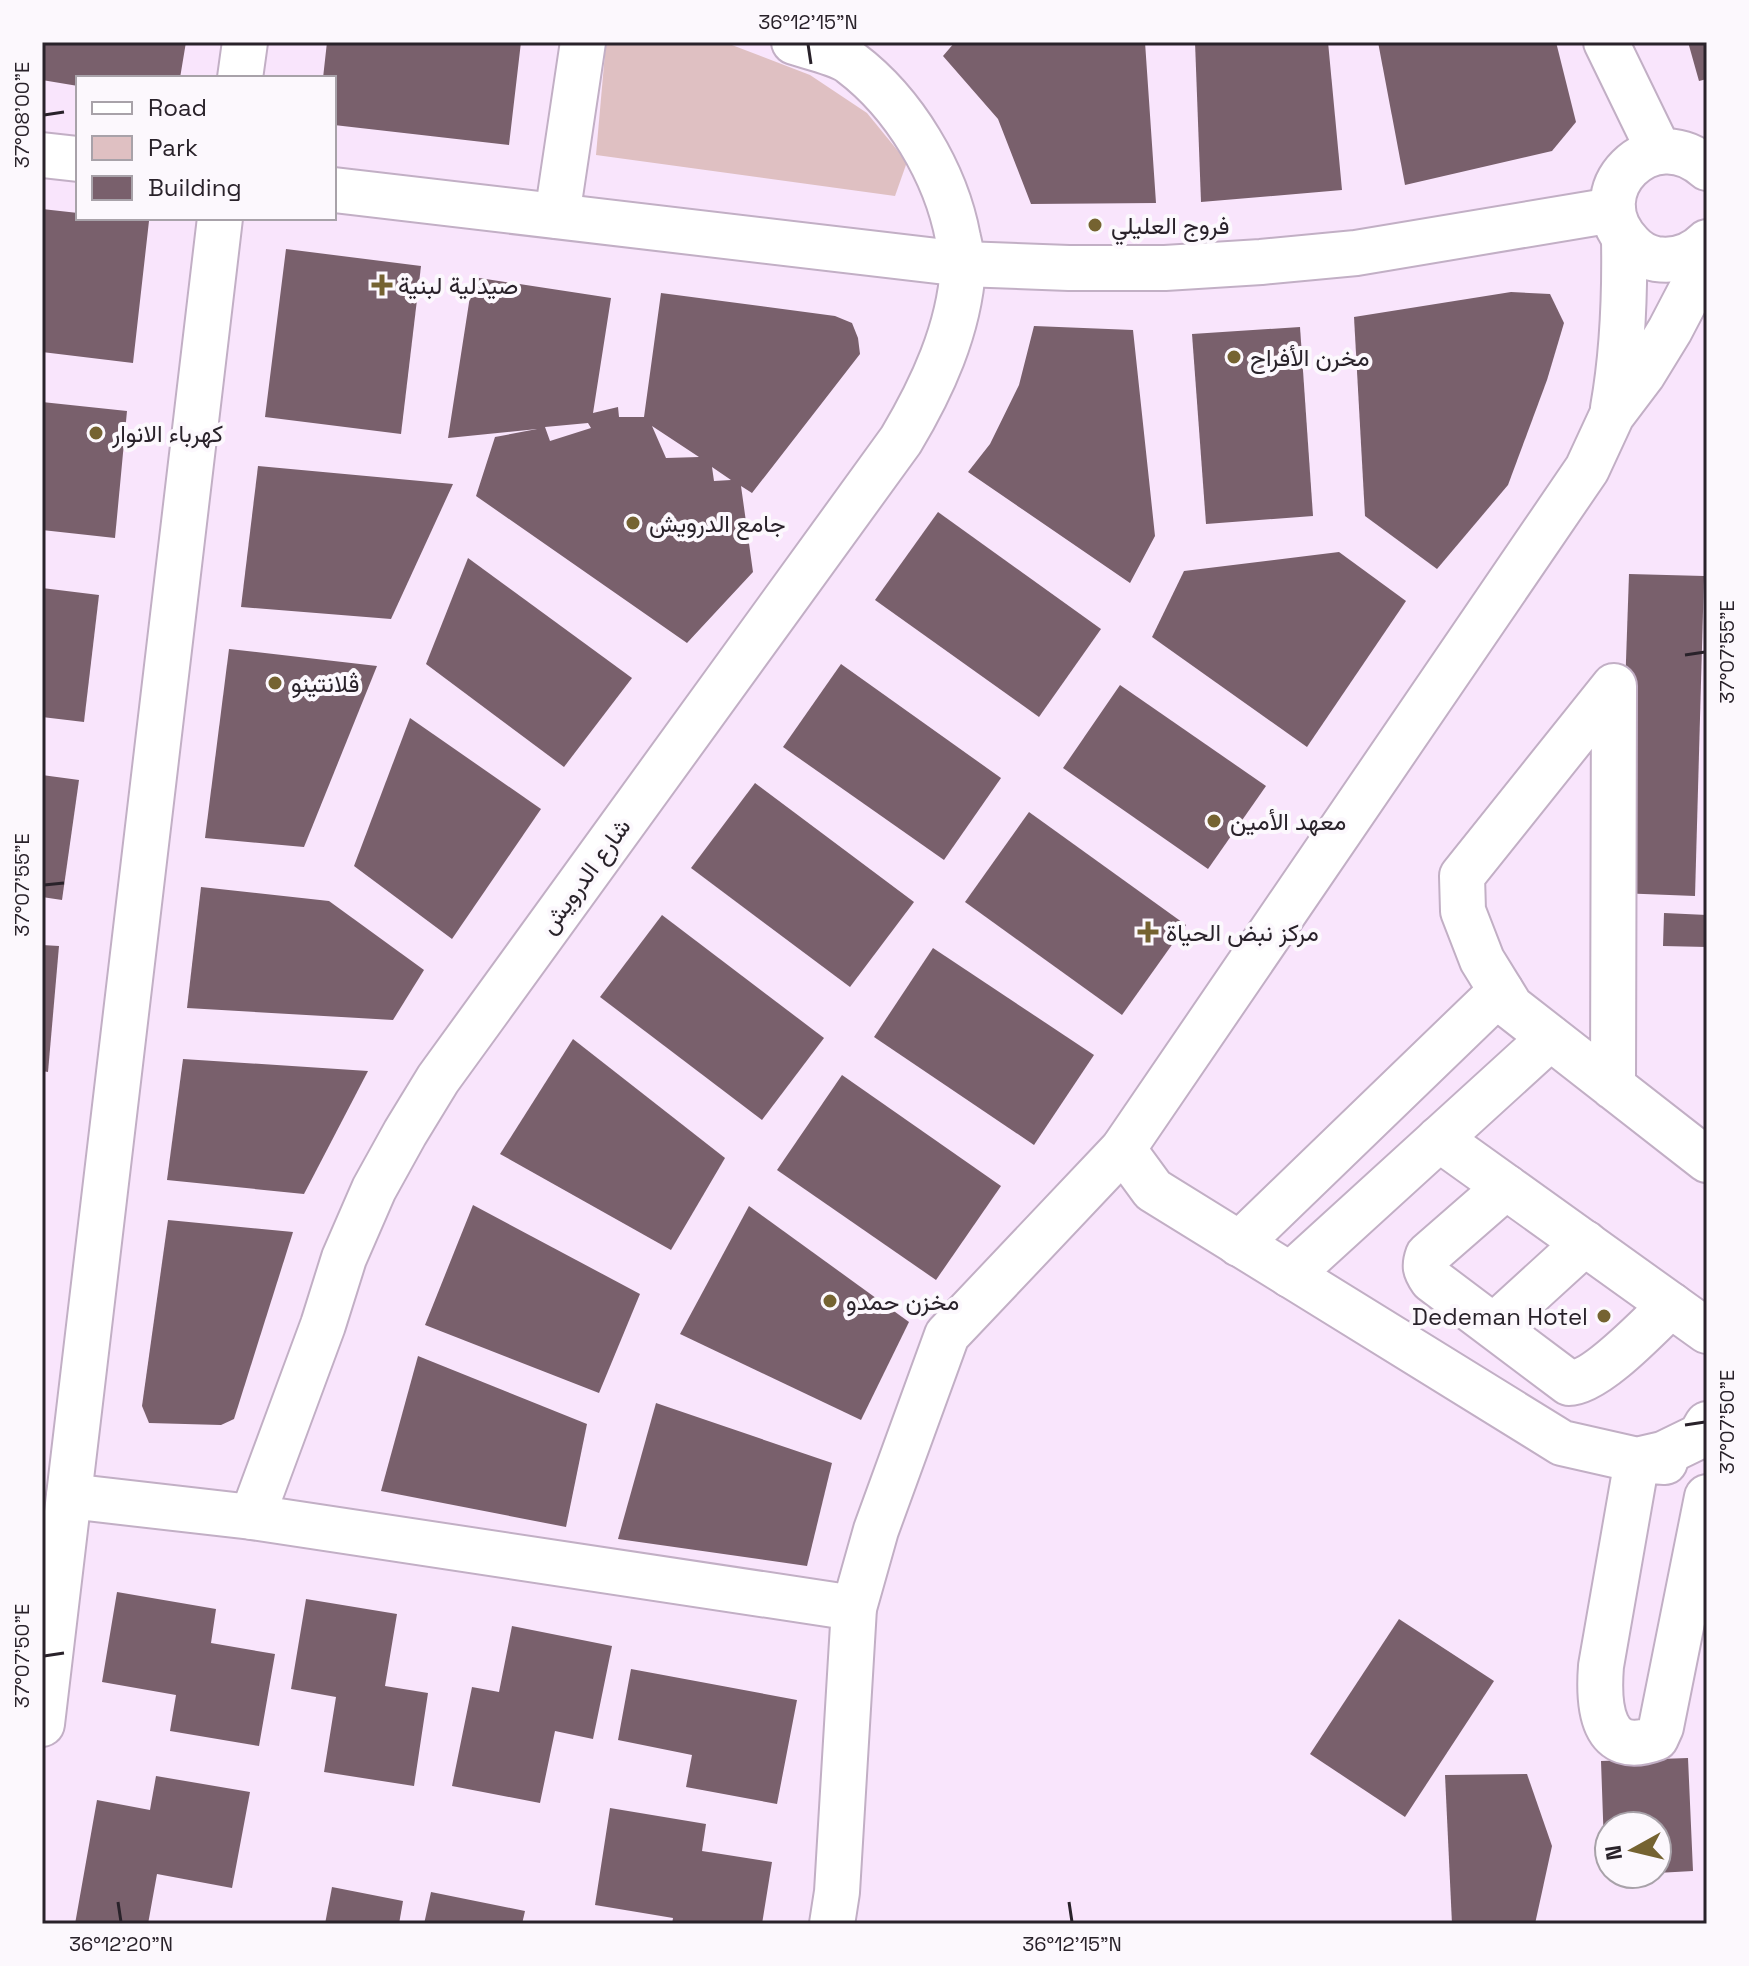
<svg xmlns="http://www.w3.org/2000/svg" width="1749" height="1966" viewBox="0 0 1749 1966" font-family="'Space Grotesk',Vazirmatn,sans-serif">
<rect width="100%" height="100%" fill="#f9e5fc"/>
<path fill="#dfc0c2" d="M606,42H724L810,75L867,113L907,162L895,196L596,155Z"/>
<g fill="#79606c" fill-rule="evenodd">
<path d="M42,42H186L180,78H78V86L42,80Z"/>
<path d="M327,42H521L509,145L334,125V78H323Z"/>
<path d="M955,42H1145L1156,203L1031,204L998,119L943,56Z"/>
<path d="M1195,42H1328L1342,190L1201,202Z"/>
<path d="M1378,42H1556L1576,122L1552,151L1405,185Z"/>
<path d="M1688,42H1707V79L1699,81Z"/>
<path d="M42,209L78,213V218H121L149,221L133,363L42,352Z"/>
<path d="M286,249L421,266L401,434L265,417Z"/>
<path d="M473,277L611,298L593,413L618,407L619,417H644L661,293L835,316L852,323L858,338L860,354L752,493L741,486L753,572L687,643L476,496L495,437L537,429L448,438ZM588,423L591,428L550,441L545,427ZM652,426L699,457L666,458ZM712,467L731,480L714,481Z"/>
<path d="M1511,292L1550,294L1564,323L1547,380L1508,485L1437,569L1365,516L1354,317Z"/>
<path d="M1034,326L1133,330L1155,536L1130,583L968,472L990,444L1019,385Z"/>
<path d="M1300,327L1313,516L1206,524L1192,334Z"/>
<path d="M42,402L127,411L115,538L42,530Z"/>
<path d="M258,466L453,484L391,619L241,607Z"/>
<path d="M938,512L1101,629L1039,717L875,600Z"/>
<path d="M1339,552L1406,601L1307,747L1152,637L1184,571Z"/>
<path d="M468,558L632,678L564,767L426,664Z"/>
<path d="M1629,574L1704,576L1695,896L1618,893Z"/>
<path d="M42,588L99,595L84,722L42,717Z"/>
<path d="M229,649L377,666L304,847L205,838Z"/>
<path d="M841,664L1001,778L944,860L783,747Z"/>
<path d="M1120,685L1266,786L1208,869L1063,768Z"/>
<path d="M410,718L541,809L452,939L354,866Z"/>
<path d="M42,775L79,780L62,900L42,897Z"/>
<path d="M755,783L914,902L850,987L691,868Z"/>
<path d="M1029,812L1186,925L1122,1015L965,902Z"/>
<path d="M201,887L329,901L424,970L393,1020L187,1008Z"/>
<path d="M1664,913L1707,915V947L1663,946Z"/>
<path d="M662,915L824,1038L762,1120L600,997Z"/>
<path d="M42,945L59,946L48,1072L42,1071Z"/>
<path d="M933,948L1094,1055L1034,1145L874,1037Z"/>
<path d="M573,1039L725,1158L671,1250L500,1154Z"/>
<path d="M183,1059L368,1071L304,1194L167,1180Z"/>
<path d="M842,1075L1001,1186L936,1280L777,1170Z"/>
<path d="M473,1205L640,1294L599,1393L425,1325Z"/>
<path d="M749,1206L909,1322L861,1420L680,1334Z"/>
<path d="M168,1220L293,1232L234,1419L221,1425L149,1423L142,1406Z"/>
<path d="M418,1356L587,1424L566,1527L381,1491Z"/>
<path d="M656,1403L832,1463L807,1566L618,1539Z"/>
<path d="M117,1592L216,1609L211,1643L275,1654L259,1746L170,1731L176,1695L102,1682Z"/>
<path d="M306,1599L397,1614L385,1686L428,1693L414,1786L324,1772L336,1697L291,1689Z"/>
<path d="M1399,1619L1494,1681L1405,1817L1310,1754Z"/>
<path d="M512,1626L612,1646L593,1739L555,1731L540,1803L452,1786L472,1687L499,1692Z"/>
<path d="M631,1669L797,1700L777,1804L686,1787L692,1755L618,1740Z"/>
<path d="M1688,1758L1693,1871L1657,1873V1826H1609V1875H1605L1601,1761Z"/>
<path d="M1527,1774L1552,1846L1535,1924H1452L1445,1775Z"/>
<path d="M156,1776L250,1792L232,1888L157,1874L148,1924H75L97,1800L150,1810Z"/>
<path d="M610,1808L706,1824L702,1851L772,1862L762,1924H672L673,1918L595,1905Z"/>
<path d="M332,1887L403,1901L399,1924H325Z"/>
<path d="M431,1892L525,1911L522,1924H424Z"/>
</g>
<g fill="none" stroke-linecap="round" stroke-linejoin="round">
<g stroke="#c2afc5" stroke-width="48">
<g id="minor">
<path d="M1606,42L1659,151"/>
<path d="M240,78L245,42"/>
<path d="M42,155L78,159"/>
<path d="M1707,168C1652,118 1579,192 1630,244C1637,252 1646,257 1656,259C1676,262 1693,256 1707,242"/>
<path d="M334,190L963,264L1069,268H1165L1261,262L1356,253L1613,210"/>
<path d="M557,216L583,42"/>
<path d="M1613,408C1623,352 1625,296 1624,239"/>
<path d="M1613,1087L1614,686L1462,876L1463,911L1482,960L1511,1007L1707,1160"/>
<path d="M1439,1139L1707,1331"/>
<path d="M1123,1149L1153,1190L1562,1443L1637,1460L1663,1454L1700,1436L1707,1424"/>
<path d="M1506,1187L1428,1255C1424,1266 1425,1270 1432,1280L1569,1383C1596,1383 1650,1325 1671,1305"/>
<path d="M1239,1244L1501,991"/>
<path d="M1290,1275L1550,1038"/>
<path d="M1494,1326L1585,1243"/>
<path d="M1665,1462L1637,1460L1601,1666C1598,1705 1601,1759 1656,1738L1661,1727L1707,1497"/>
<path d="M69,1496L252,1517L854,1608"/>
<path d="M252,1517L323,1325L344,1258L374,1189L405,1133L438,1079L901,440C932,388 959,330 963,268C963,258 960,247 958,238C946,173 904,103 851,63C840,54 809,47 794,42"/>
<path d="M42,1724L220,218"/>
<path d="M832,1924L837,1892L854,1608L876,1530L947,1335L1123,1149L1587,469L1612,415L1643,374L1670,330L1694,284L1707,250"/>
</g>
</g>
<use href="#minor" stroke="#fff" stroke-width="44"/>
</g>
<path fill="none" stroke="#29222a" stroke-width="3" d="M808,44L811,64M44,115L64,112M1685,655L1705,652M44,885L64,883M1685,1425L1705,1422M44,1656L64,1653M118,1902L121,1922M1069,1902L1072,1922"/>
<g fill="#756331" stroke="#fcf8fd" stroke-width="3">
<circle cx="1095" cy="225" r="8"/>
<path d="M378 273h8v8h8v8h-8v8h-8v-8h-8v-8h8z"/>
<circle cx="1234" cy="357" r="8"/>
<circle cx="96" cy="433" r="8"/>
<circle cx="633" cy="523" r="8"/>
<circle cx="275" cy="683" r="8"/>
<circle cx="1214" cy="821" r="8"/>
<path d="M1144 920h8v8h8v8h-8v8h-8v-8h-8v-8h8z"/>
<circle cx="830" cy="1301" r="8"/>
<circle cx="1604" cy="1316" r="8"/>
</g>
<g text-anchor="middle" dominant-baseline="central" stroke-width="8" stroke-linejoin="round" paint-order="stroke">
<g font-size="24" fill="#29222a" stroke="#fcf8fd" text-anchor="start">
<text x="1111" y="225">فروج العليلي</text>
<text x="398" y="285">صيدلية لبنية</text>
<text x="1250" y="357">مخرن الأفراح</text>
<text x="112" y="433">كهرباء الانوار</text>
<text x="649" y="523">جامع الدرويش</text>
<text x="291" y="683">ڤلانتينو</text>
<text x="1230" y="821">معهد الأمين</text>
<text x="1166" y="932">مركز نبض الحياة</text>
<text x="846" y="1301">مخزن حمدو</text>
<text x="1588" y="1316" text-anchor="end">Dedeman Hotel</text>
</g>
<g font-size="24" fill="#29222a" stroke="#fcf8fd">
<text transform="translate(585 876) rotate(-54)">شارع الدرويش</text>
</g>
</g>
<rect width="1749" height="1966" fill="none" stroke="#fcf8fd" stroke-width="88"/>
<rect x="76" y="76" width="260" height="144" fill="#fcf8fd" stroke="#a8a2a9" stroke-width="2"/>
<rect x="92" y="102" width="40" height="12" fill="#ffffff" stroke="#a8a2a9" stroke-width="2"/>
<text x="148" y="116" font-size="24" fill="#29222a">Road</text>
<rect x="92" y="136" width="40" height="24" fill="#dfc0c2" stroke="#a8a2a9" stroke-width="2"/>
<text x="148" y="156" font-size="24" fill="#29222a">Park</text>
<rect x="92" y="176" width="40" height="24" fill="#79606c" stroke="#a8a2a9" stroke-width="2"/>
<text x="148" y="196" font-size="24" fill="#29222a">Building</text>
<g transform="translate(1633 1850) rotate(262)"><circle r="38" fill="#fcf8fd" stroke="#a8a2a9" stroke-width="2"/>
<path d="M0-6L14 30L0 20L-14 30Z" fill="#756331"/>
<text y="-12" font-size="22" font-weight="bold" text-anchor="middle" fill="#29222a">N</text>
</g>
<rect x="44" y="44" width="1661" height="1878" fill="none" stroke="#29222a" stroke-width="3"/>
<g font-size="20" text-anchor="middle" fill="#29222a">
<text x="808" y="29">36°12'15"N</text>
<text transform="translate(22 115) rotate(-90)" y="7">37°08'00"E</text>
<text transform="translate(1727 652) rotate(-90)" y="7">37°07'55"E</text>
<text transform="translate(22 885) rotate(-90)" y="7">37°07'55"E</text>
<text transform="translate(1727 1422) rotate(-90)" y="7">37°07'50"E</text>
<text transform="translate(22 1656) rotate(-90)" y="7">37°07'50"E</text>
<text x="121" y="1951">36°12'20"N</text>
<text x="1072" y="1951">36°12'15"N</text>
</g>
</svg>
